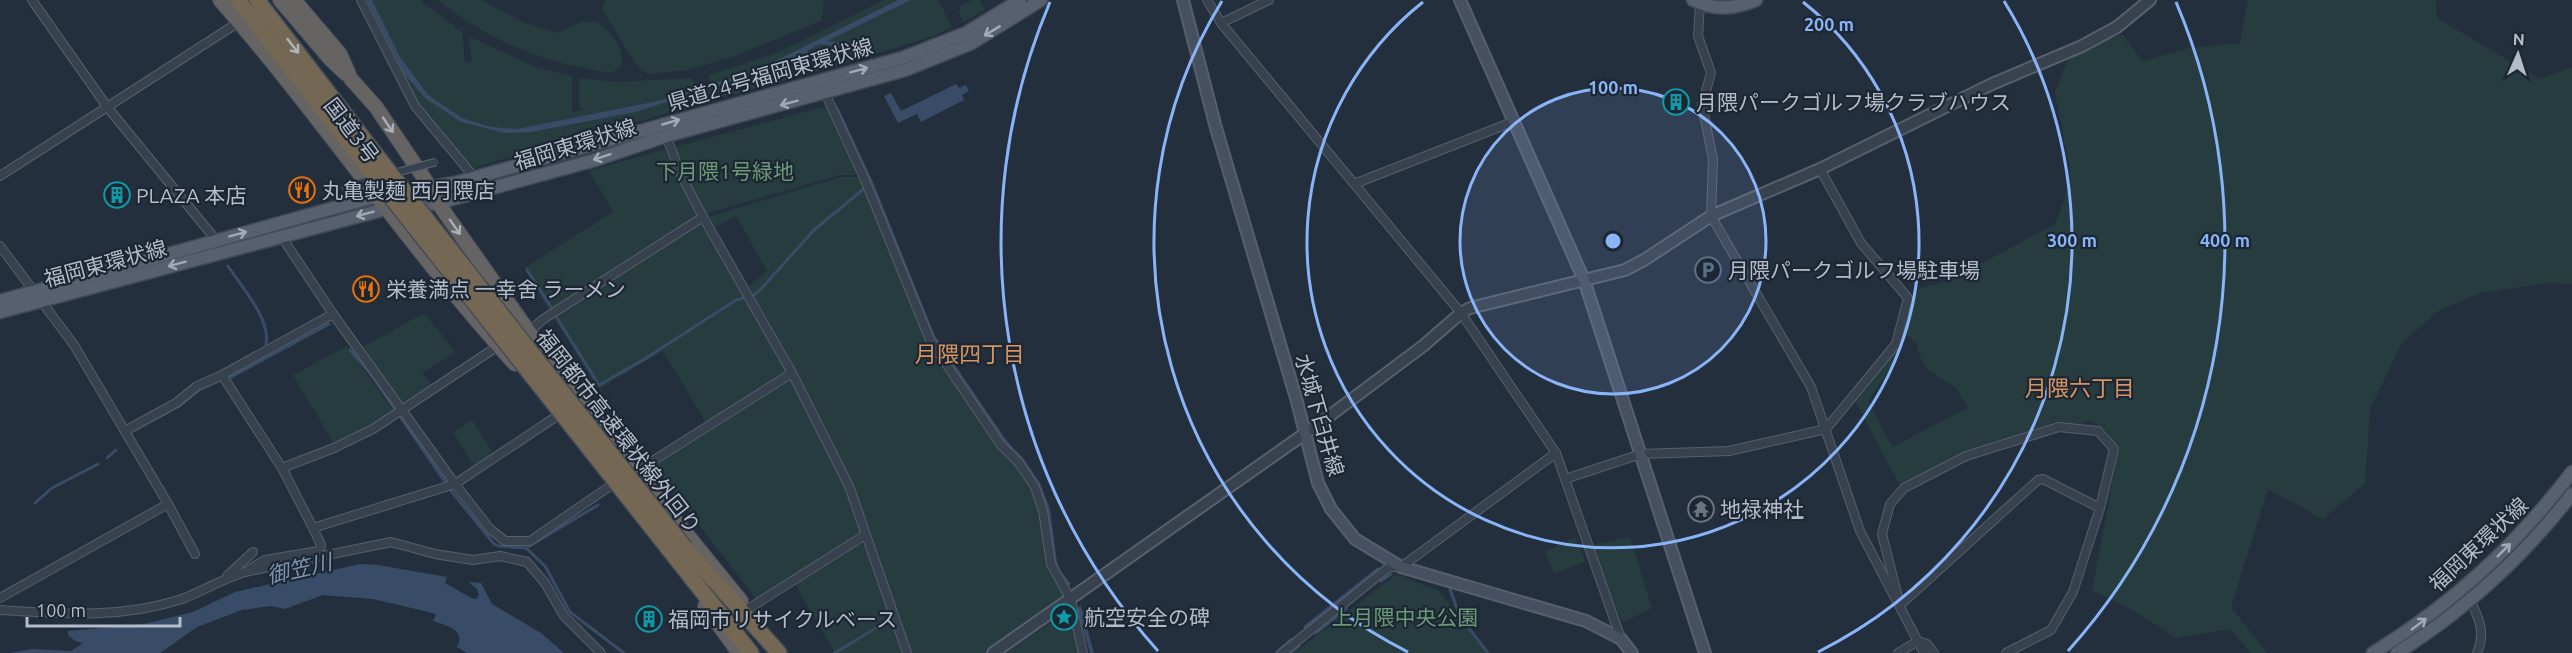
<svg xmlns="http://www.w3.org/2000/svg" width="2572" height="653" viewBox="0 0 2572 653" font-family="Ubuntu,'Noto Sans JP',sans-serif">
<rect width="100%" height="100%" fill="#242f3e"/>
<g fill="#263c3f">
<path d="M367,0H419L462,32L465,63L472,61L468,36L538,68L572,76V112L584,110L579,106V78L617,82L692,78L699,87L710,83L708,76L712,74L774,54L884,0H939L951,27L934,36L839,65L472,168L413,97L405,75Z"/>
<path d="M437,0H481L522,22L559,33L581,22H597C612,31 624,48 622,65L612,73C540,62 496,44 437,0Z"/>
<path d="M605,0H822L824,5L821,21L735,56L688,70L649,74L641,70L632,58L602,9Z"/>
<path d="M973,0H979L985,10L963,22L959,13L960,7Z"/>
<path d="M2248,0H2436L2437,18L2540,79L2572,67V284L2547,283L2481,293L2438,311L2401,344L2370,410L2365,483L2323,519L2268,489L2231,607L2267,653H2251L2230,629L2176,638L2133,610L2092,591L2118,452L2108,433L2091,420L1899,484L1854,399L1895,349L1899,356L1868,401L1892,447L1968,408L1956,388L1927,369L1920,358L1917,344L1906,334V314L1918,289L1951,280L2055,224L2065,198L2070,169L2055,93L2074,43L2123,35L2142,61L2189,48L2240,43Z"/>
<path d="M827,106L858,170L855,175H840L705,214L686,178L675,147Z"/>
<path d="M665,149L678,181L696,213V219L549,310L524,268L613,212L589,171Z"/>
<path d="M840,177H862L928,342L999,447L1017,465L1032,488L1065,596L985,653H912L852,483L788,356L749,286L767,271L736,216L715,227L708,217Z"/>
<path d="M701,224L785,369V374L706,423L663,351L599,389L554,318Z"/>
<path d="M424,313L456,352L422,373L431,385L401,403L363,347Z"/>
<path d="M347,346L393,411L378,422L335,445L293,375Z"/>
<path d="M787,380L791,381L846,489L860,530L858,537L757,600L653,465Z"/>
<path d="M472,420L493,453L474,466L453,432Z"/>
<path d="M1575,537L1585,561L1554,574L1545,552Z"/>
<path d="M1630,537L1652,608L1622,623L1592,545Z"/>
<path d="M860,543L865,545L902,653H835L795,584Z"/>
<path d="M1397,574L1439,591L1486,653H1294Z"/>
<path d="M1067,612L1082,653H1006Z"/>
</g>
<g fill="#394c67">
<path d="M367,0H372L400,57L428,95L462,118L491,127L517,129L663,100L759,69L898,0H911L827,41L857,45L871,53L862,55L856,50L820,44L807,51L827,67L825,68L804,53L761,72L635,112L531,132L505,133L461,122L425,98L405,75Z"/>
<path d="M956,84L959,88L966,85L969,91L962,95L964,100L921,122L917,114L898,123L884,96L891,93L901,111Z"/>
<path d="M836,107H838L873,182L935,336L1007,441L1024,459L1040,483L1050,509L1057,562L1060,570L1071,584L1067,587L1053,563L1042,499L932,339L870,184Z"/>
<path d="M360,564L378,565L447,577L445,583L471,598L476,599L479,595L477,589L469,582L481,583L492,604L541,633L564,653H467L457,647C467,629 444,625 433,621L436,615L433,613L373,599L323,595L285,609L271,606L242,610L197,627L160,653H10L32,649L71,651L83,643L75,641L68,635V631L144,624L193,612L235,592Z"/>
<path d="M1081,606L1094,653H1090L1077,608Z"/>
<path d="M890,618L891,620L838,653H832Z"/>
</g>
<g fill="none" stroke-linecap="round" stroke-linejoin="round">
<g stroke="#394c67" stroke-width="3">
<path d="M228,266C241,286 271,319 266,344"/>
<path d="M527,270L551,307"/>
<path d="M557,318L599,385L643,360L736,300L754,295L761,289L814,230L866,187"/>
<path d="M350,350L370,373L452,492L494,544L499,546L526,548L598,505"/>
<path d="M231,377L329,324"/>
<path d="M133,431L179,406L199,390L219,381"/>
<path d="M107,458L116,450"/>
<path d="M35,503L52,488L98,464"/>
<path d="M526,548L545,566L570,612L624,653"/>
<path d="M1381,581L1391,574"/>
<path d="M1450,589L1460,617L1488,653"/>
<path d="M1305,627L1378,569"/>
<path d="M1316,633L1346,609"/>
<path d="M1276,653L1291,640"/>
<path d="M1290,653L1299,646"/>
</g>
<g stroke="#565f6c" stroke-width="10">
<g id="minor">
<path d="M32,0L108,108L216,240"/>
<path d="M361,0L415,106L474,177"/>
<path d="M1207,0L1221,23L1461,313L1556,453L1621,639"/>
<path d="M1700,4L1698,36L1711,73L1702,105L1713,159L1711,216L1811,387L1860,531L1924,653"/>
<path d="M1221,23L1269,0"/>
<path d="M825,93L865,180L930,340L1001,445L1019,463L1035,487L1043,511L1051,564L1071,600L1083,653"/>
<path d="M666,136L682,177L703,217L792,373L849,486L907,653"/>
<path d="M0,176L239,22"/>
<path d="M1354,184L1515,121"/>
<path d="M281,236L333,314L455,484L490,529L505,541H530L613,484"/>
<path d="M0,246L74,345L168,504L0,598"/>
<path d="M529,332L542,320L703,217"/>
<path d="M222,375L282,468L313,528"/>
<path d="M2059,427L2098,431L2114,449L2100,508L2043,479L2038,480L1900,605L1882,534L1890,504L1904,488L1966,456Z"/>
<path d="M125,431L176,403L197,386L222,375L333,314"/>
<path d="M282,468L334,448L373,429L498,346"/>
<path d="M637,473L648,464L792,373"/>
<path d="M1565,479L1641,454L1729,451L1826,429L1896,344L1908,298L1861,243L1820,169"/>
<path d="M168,504L195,554"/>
<path d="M250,569L265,560L319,551L321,545L313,528L455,484L557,416"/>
<path d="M227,576L253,552"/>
<path d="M2470,600C2479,618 2486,633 2477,653"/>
<path d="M748,609L865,535"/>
<path d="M0,610C63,614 120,619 182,599C203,591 222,579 245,572L391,542L435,554L473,560L500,556L527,562L545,583L564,616L601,653"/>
<path d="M1282,653L1389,567H1401L1556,453"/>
<path d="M1898,653L1918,641L1927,644L1934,653"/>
<path d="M2006,653L2051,630L2073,592L2100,508"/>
</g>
</g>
<g stroke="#565f6c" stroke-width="14">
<path id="tertiary" d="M993,653L1320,423L1423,346L1461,313L1470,308L1625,270L1644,260L1711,216L1820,169L1992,84L2082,46L2117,27L2150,0"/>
</g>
<g stroke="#565f6c" stroke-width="14">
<g id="secondary">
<path d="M1183,0L1216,128L1296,398L1318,483L1331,509L1355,539L1401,567L1586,621L1621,639L1632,653"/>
<path d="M1460,0L1584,280L1705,653"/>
</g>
</g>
<g stroke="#414a57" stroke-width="15">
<g id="primary">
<path d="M1693,0C1715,11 1734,9 1756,0"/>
<path d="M410,206L438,203L595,160L666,136L905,70L972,43L1041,0"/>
<path d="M0,301L377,196L455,183L902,58L966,33L1020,0"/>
<path d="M0,312L393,207"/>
<path d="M2373,653C2454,603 2514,547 2572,472"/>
<path d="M2397,653C2464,611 2523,557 2572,494"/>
</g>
</g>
<g stroke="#434c59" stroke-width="16">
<g id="trunk">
<path d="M220,0C323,118 410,249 515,364"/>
<path d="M280,0L331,60L346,74"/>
<path d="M294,0L340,54L351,79L376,107L424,178L438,203L529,332L637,473L741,601"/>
<path d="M705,606L739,653"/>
</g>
</g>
<g stroke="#434c59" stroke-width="18">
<g id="motorway">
<path d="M238,0L372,173"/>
<path d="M257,0L383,164"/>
<path d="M685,548L779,653"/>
<path d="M675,557L751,653"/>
</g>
</g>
<use href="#minor" stroke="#38414e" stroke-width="8"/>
<use href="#tertiary" stroke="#38414e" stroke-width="10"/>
<use href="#secondary" stroke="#465061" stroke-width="10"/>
<use href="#primary" stroke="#56606e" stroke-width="12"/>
<use href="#trunk" stroke="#656462" stroke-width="14"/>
<use href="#motorway" stroke="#746855" stroke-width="15"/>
<g stroke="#565f6c" stroke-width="9" stroke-linecap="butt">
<g id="pedestrian-bridge">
<path d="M391,174L436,162"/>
<path d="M344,187L375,179"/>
</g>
</g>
<g stroke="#434c59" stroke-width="18" stroke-linecap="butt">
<g id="motorway-bridge">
<path d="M383,164L685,548"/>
<path d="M372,173L675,557"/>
</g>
</g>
<use href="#pedestrian-bridge" stroke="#38414e" stroke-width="6"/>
<use href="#motorway-bridge" stroke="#746855" stroke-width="15"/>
</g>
<defs><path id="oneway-shaft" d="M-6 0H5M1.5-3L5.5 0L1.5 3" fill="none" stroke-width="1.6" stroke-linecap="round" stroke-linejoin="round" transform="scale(1.5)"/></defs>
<g stroke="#a1aab7">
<use href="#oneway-shaft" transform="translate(992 31) rotate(149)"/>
<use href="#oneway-shaft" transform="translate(859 70) rotate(-15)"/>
<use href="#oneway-shaft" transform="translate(789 103) rotate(165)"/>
<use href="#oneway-shaft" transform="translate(671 122) rotate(-16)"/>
<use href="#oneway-shaft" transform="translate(602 157) rotate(162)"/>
<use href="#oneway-shaft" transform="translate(365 214) rotate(165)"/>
<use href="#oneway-shaft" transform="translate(238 234) rotate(-15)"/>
<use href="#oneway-shaft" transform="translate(177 264) rotate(165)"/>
<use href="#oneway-shaft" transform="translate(2504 550) rotate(-45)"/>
<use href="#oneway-shaft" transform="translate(2419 624) rotate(-37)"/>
</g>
<use stroke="#aeb4bd" href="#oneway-shaft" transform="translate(293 46) rotate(52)"/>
<g stroke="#a8afba">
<use href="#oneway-shaft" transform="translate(388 125) rotate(56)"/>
<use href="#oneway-shaft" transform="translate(455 227) rotate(55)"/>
</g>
<circle cx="1613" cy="241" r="153" fill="#8ab4f8" fill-opacity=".12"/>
<g fill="none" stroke="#8ab4f8" stroke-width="3">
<circle cx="1613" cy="241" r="153"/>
<path d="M1803 2A306 306 0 1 1 1423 2"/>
<path d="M1408 652A459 459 0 0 1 1222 1M2004 1A459 459 0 0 1 1818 652"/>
<path d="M1158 651A612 612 0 0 1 1050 2M2176 2A612 612 0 0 1 2068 651"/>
</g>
<defs>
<g id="building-ring" transform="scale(1.35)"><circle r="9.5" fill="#1d2633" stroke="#0f9aa8" stroke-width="1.5"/><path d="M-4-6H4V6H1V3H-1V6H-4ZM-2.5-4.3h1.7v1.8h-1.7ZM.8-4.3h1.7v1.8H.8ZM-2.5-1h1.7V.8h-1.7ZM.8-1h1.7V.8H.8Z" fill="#0f9aa8"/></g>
<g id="restaurant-ring" transform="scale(1.35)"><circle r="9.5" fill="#1d2633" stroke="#e8710a" stroke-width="1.5"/><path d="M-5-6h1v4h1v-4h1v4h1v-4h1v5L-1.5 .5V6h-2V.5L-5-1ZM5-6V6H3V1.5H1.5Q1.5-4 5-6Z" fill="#e8710a"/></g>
<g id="parking-ring" transform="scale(1.35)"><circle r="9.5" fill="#1d2633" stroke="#5c6f8a" stroke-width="1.5"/><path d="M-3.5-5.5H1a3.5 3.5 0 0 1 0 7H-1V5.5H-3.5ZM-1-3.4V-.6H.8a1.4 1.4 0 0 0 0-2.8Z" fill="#5c6f8a"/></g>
<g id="temple-ring" transform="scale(1.35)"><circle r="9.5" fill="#1d2633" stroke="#6b7280" stroke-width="1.5"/><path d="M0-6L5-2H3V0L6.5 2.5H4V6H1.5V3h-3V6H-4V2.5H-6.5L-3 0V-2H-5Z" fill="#6b7280"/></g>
<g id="sight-ring" transform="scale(1.35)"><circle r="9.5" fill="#1d2633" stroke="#0f9aa8" stroke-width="1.5"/><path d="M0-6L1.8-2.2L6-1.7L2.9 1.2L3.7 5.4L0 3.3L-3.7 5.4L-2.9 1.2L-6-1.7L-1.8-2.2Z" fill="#0f9aa8"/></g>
</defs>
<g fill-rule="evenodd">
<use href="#building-ring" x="1676" y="102"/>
<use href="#restaurant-ring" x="302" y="190"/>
<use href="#building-ring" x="117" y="195"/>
<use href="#parking-ring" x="1708" y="270"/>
<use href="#restaurant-ring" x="366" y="289"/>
<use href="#temple-ring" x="1701" y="509"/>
<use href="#sight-ring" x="1064" y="617"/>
<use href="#building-ring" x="649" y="619"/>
</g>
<g text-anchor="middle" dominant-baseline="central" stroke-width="4.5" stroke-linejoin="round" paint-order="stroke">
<g font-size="21" fill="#b4bcc9" stroke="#1d2633">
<text transform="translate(770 74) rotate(-16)">県道24号福岡東環状線</text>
<text transform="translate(352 130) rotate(53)">国道3号</text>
<text transform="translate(575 144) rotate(-17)">福岡東環状線</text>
<text transform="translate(105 263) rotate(-15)">福岡東環状線</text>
<text transform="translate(1320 415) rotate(74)">水城下臼井線</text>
<text transform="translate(619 431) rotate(52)">福岡都市高速環状線外回り</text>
<text transform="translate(2478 544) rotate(-43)">福岡東環状線</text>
</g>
<g font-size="21" fill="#b4bcc9" stroke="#1d2633" text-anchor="start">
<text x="1696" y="102">月隈パークゴルフ場クラブハウス</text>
<text x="322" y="190">丸亀製麺 西月隈店</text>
<text x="136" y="195">PLAZA 本店</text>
<text x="1728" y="270">月隈パークゴルフ場駐車場</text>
<text x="386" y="289">栄養満点 一幸舍 ラーメン</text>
<text x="1720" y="509">地禄神社</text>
<text x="1084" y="617">航空安全の碑</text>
<text x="668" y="619">福岡市リサイクルベース</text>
</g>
<g font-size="21" fill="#6b9a76" stroke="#1d2633">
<text x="725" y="171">下月隈1号緑地</text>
<text x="1405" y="617">上月隈中央公園</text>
</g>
<g font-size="22" fill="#d59563" stroke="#1d2633">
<text x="970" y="353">月隈四丁目</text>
<text x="2080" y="387">月隈六丁目</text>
</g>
<g font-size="22" font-style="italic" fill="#7c92b1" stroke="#1d2633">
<text transform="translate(299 568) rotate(-13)">御笠川</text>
</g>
</g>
<circle cx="1613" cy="241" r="9" fill="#8ab4f8" stroke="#1d2633" stroke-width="3"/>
<g font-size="18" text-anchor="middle" font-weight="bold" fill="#8ab4f8" stroke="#1d2633" stroke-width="4.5" stroke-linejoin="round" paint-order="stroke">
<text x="1829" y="31">200 m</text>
<text x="1613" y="94">100 m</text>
<text x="2072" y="247">300 m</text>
<text x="2225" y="247">400 m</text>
</g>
<g transform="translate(2518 54) rotate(3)" stroke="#1d2633" stroke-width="4.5" paint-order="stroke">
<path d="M0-4.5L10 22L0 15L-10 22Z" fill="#b4bcc9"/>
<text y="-9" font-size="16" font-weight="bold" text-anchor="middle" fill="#b4bcc9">N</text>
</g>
<path d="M27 617v9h153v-9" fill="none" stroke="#b4bcc9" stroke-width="3"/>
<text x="36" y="617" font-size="18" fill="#b4bcc9" stroke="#1d2633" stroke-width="4.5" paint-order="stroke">100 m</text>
</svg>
